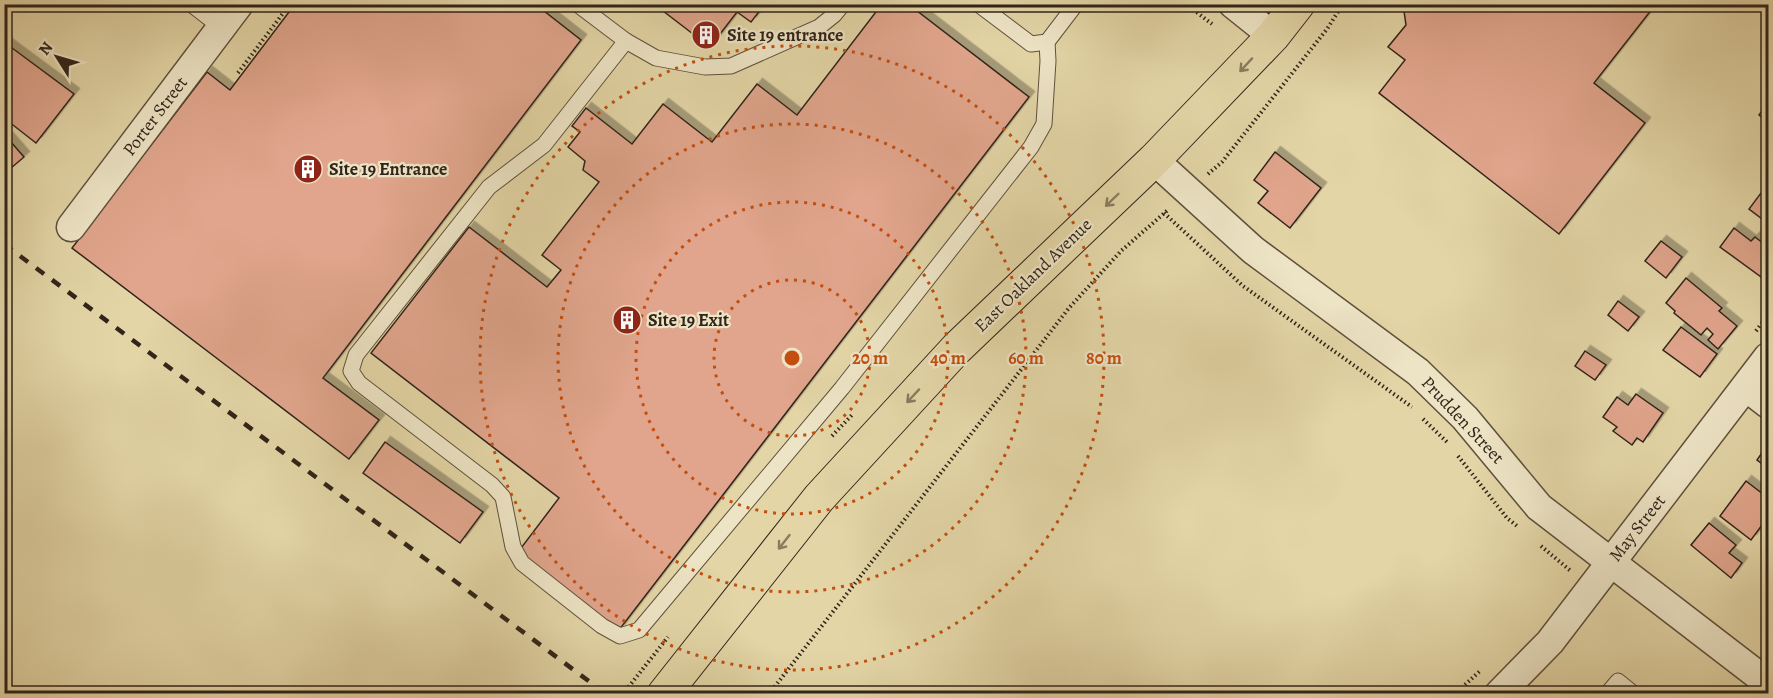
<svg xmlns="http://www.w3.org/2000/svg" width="1773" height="698" viewBox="0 0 1773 698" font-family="Alegreya,serif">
<defs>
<filter id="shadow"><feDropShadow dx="5.5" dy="-5.5" stdDeviation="0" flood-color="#0004"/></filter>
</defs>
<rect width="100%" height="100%" fill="#e3d5a6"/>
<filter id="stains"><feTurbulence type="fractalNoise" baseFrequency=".00333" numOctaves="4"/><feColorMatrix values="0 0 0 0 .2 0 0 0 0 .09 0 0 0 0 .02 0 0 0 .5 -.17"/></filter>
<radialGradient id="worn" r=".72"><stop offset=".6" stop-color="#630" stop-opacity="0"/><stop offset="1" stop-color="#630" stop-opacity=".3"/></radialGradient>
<g fill="#e0a58c" stroke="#31241a" stroke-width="1.5" filter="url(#shadow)">
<path d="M295,4H535L581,40L323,378L379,420L349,459L72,248L207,72L230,90Z"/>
<path d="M654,4H765L751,22L737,12L710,47Z"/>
<path d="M882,4H908L1029,97L619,630L518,552L559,498L371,353L469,227L547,287L561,270L542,255L599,182L583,170L585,161L568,147L580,132L572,126L586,108L632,144L663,104L712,142L757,84L797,115Z"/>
<path d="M1403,4H1656L1594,83L1645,123L1559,234L1379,93L1405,60L1388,47L1406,25Z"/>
<path d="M4,42L74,94L36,143L4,118Z"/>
<path d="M1768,103V123L1759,115Z"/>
<path d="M4,134L24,157L4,174Z"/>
<path d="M1275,152L1321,188L1290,228L1258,203L1268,191L1254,180Z"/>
<path d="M1761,193L1768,199V233L1762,228L1766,222L1749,209Z"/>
<path d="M1734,228L1751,241L1755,237L1768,247V282L1720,247Z"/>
<path d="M1661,241L1682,257L1666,278L1645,261Z"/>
<path d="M1686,278L1722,308L1719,311L1737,326L1718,349L1708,340L1713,334L1707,328L1701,335L1674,313L1675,311L1666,303Z"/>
<path d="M1618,301L1639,317L1628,331L1608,315Z"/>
<path d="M1681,327L1717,354L1700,377L1663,350Z"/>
<path d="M1585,351L1606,365L1595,380L1575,366Z"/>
<path d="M1636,394L1663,413L1643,442L1637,438L1632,445L1613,431L1617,427L1603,417L1617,397L1628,405Z"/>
<path d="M385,442L483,512L460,543L363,473Z"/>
<path d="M1768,444V468L1757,460Z"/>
<path d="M1746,481L1768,498L1764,507L1768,511V517L1751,540L1720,516Z"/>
<path d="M1709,523L1736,545L1729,553L1742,563L1731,578L1691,545Z"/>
</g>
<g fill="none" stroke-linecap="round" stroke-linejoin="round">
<g stroke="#5e503d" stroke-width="17">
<g id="service">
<path d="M191,4L222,28"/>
<path d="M577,4L626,41L656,58L705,67L731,66L819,27L834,15L843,4"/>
<path d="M978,4L1031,44L1047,42L1076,4"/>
<path d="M626,41L544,145L489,187L356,355L351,371L359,383L492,485L503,497L513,547L522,563L602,626L620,636L639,630L842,388L1031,147L1044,124L1048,61L1047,42"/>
<path d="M1607,694L1618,681L1634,694"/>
</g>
</g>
<g stroke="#5e503d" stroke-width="31">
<g id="minor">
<path d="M1233,4L1273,36"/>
<path d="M1154,160L1253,250L1418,372L1465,418L1539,507L1768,683"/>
<path d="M71,227L239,4"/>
<path d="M1746,387L1768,404"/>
<path d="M1499,694L1550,642L1768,357"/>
</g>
</g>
<g stroke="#31241a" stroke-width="35">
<path id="primary" d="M664,694L819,498L957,348L1154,160L1273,36L1298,4"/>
</g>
<g stroke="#31241a" stroke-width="4" stroke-dasharray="1.5 3" stroke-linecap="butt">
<path d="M1186,4L1212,24"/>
<path d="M238,73L290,4"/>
<path d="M1208,174L1222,162L1327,29L1343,4"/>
<path d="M1164,213L1243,286L1412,407"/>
<path d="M1756,331L1768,315"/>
<path d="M1423,419L1448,443"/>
<path d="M832,436L852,415"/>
<path d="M1458,456L1507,518L1517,526"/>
<path d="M1541,546L1572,572"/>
<path d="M623,694L668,637"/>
<path d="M769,694L1069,308L1121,251L1169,209"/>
<path d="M1455,694L1481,670"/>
</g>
<use href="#service" stroke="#ede4c5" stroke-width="15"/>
<use href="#minor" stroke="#ede4c5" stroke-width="28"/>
<use href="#primary" stroke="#e3d5a6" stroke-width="33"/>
<path stroke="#31241a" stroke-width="4.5" stroke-dasharray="10 10" stroke-linecap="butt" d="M4,244L606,694"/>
</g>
<defs><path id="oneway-shaft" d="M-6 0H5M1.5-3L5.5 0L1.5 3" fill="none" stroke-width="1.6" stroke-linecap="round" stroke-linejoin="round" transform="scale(1.5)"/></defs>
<g stroke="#8a7c60">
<use href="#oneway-shaft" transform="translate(1246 65) rotate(133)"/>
<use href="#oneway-shaft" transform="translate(1112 200) rotate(136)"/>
<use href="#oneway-shaft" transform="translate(913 396) rotate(133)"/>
<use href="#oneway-shaft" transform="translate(784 542) rotate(128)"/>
</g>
<g fill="none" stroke="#c34e0f" stroke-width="3" stroke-dasharray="3 6">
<circle cx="792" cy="358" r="78"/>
<circle cx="792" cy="358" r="156"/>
<circle cx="792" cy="358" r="234"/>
<circle cx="792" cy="358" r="312"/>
</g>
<defs>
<g id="building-disc" transform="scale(1.5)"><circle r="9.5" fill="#8f2418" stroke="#ede4c5"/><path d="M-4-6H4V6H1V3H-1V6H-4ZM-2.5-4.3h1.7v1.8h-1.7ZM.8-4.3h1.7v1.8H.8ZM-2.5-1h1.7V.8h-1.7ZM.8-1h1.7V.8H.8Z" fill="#fff"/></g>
</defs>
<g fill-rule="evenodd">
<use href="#building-disc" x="706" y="35"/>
<use href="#building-disc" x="308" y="169"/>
<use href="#building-disc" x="627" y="320"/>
</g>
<g text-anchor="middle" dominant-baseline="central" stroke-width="4.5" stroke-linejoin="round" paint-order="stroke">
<g font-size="18" font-weight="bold" fill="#31241a" stroke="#ede4c5" text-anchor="start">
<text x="727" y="35">Site 19 entrance</text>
<text x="329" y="169">Site 19 Entrance</text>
<text x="648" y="320">Site 19 Exit</text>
</g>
<g font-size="18" fill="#31241a" stroke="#ede4c5">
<text transform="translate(155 116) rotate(-53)">Porter Street</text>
<text transform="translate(1033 275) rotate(-44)">East Oakland Avenue</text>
<text transform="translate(1463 420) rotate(47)">Prudden Street</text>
<text transform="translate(1637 528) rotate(-52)">May Street</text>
</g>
</g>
<circle cx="792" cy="358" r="9" fill="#c34e0f" stroke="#ede4c5" stroke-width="3"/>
<g font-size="18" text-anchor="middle" font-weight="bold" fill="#c34e0f" stroke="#ede4c5" stroke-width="4.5" stroke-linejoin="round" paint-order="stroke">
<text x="870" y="364">20 m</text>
<text x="948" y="364">40 m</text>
<text x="1026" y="364">60 m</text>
<text x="1104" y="364">80 m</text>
</g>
<rect width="1773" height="698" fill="none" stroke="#e3d5a6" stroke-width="24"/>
<rect x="6" y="6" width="1761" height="686" fill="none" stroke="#31241a" stroke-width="3"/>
<rect x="12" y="12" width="1749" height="674" fill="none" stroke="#31241a" stroke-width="1.5"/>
<g transform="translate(57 57) rotate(307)" stroke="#ede4c5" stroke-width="4.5" paint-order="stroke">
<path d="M0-4.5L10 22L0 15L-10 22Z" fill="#31241a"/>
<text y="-9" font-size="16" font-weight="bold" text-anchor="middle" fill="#31241a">N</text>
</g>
<rect width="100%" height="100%" filter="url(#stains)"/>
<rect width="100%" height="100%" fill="url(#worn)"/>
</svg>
